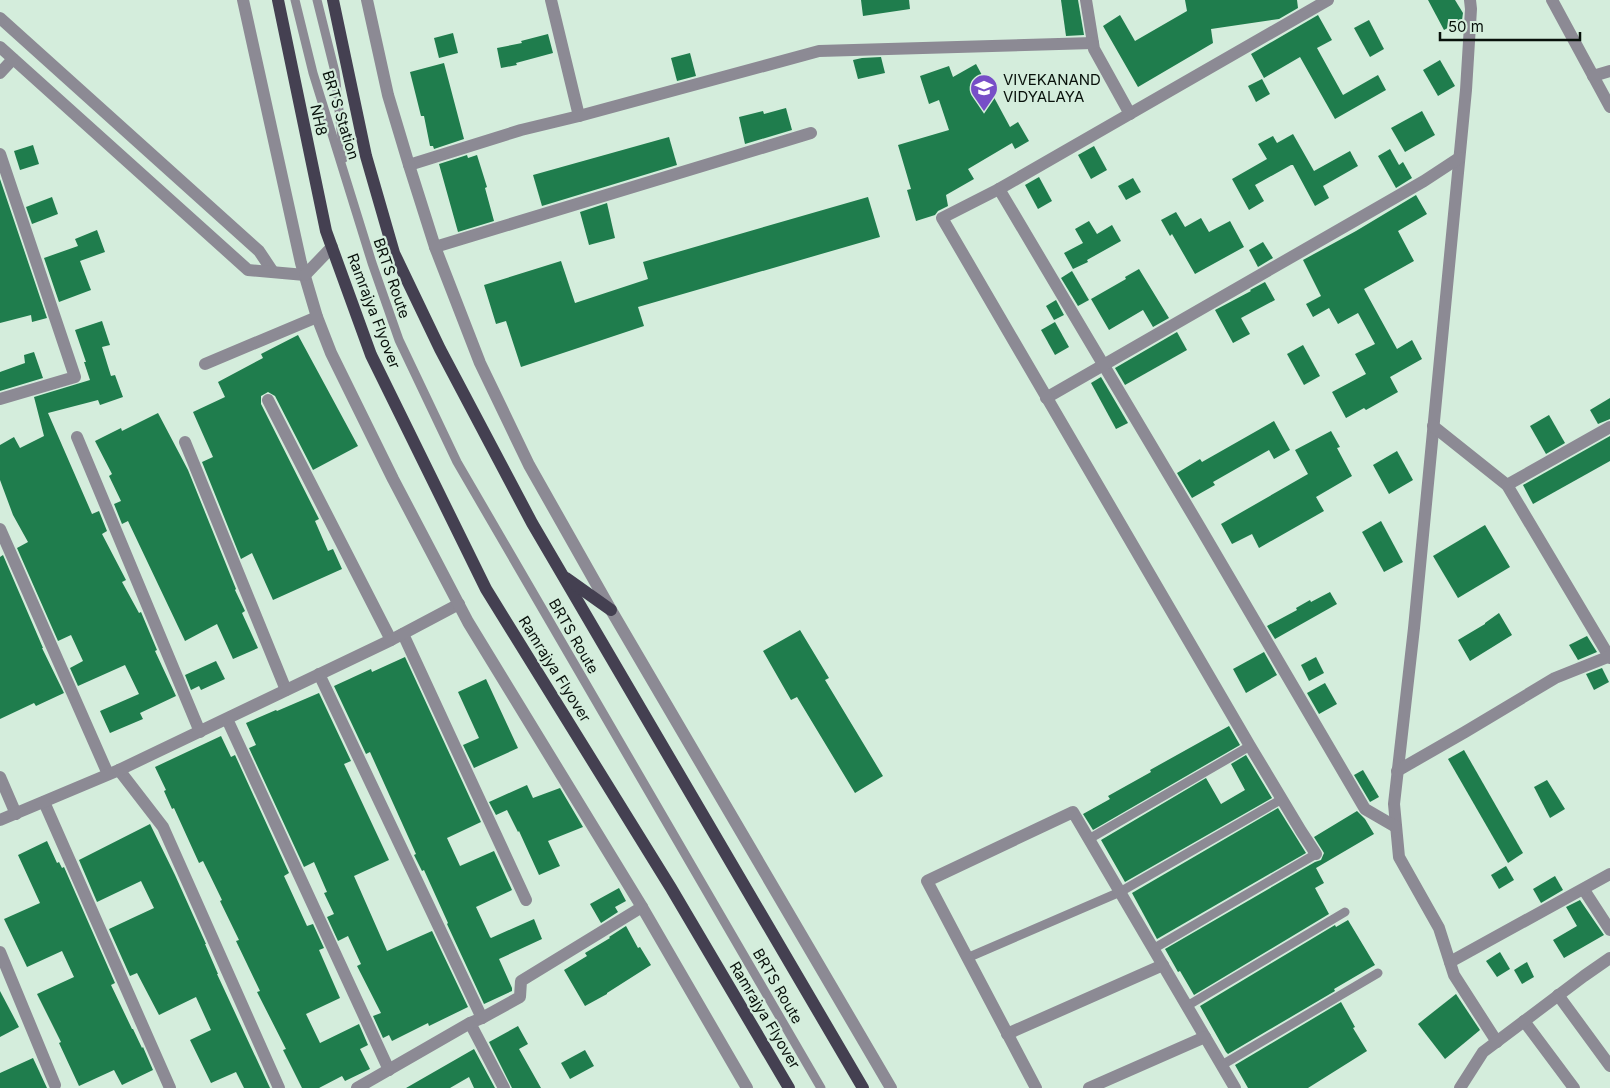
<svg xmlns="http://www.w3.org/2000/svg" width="1610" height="1088" viewBox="0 0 1610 1088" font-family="Inter,sans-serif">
<rect width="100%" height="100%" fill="#d4eddc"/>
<g fill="#1f7d4d">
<path d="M861,0H909L910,9L863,16Z"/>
<path d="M1061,0H1078L1084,35L1066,36Z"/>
<path d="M1185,0H1297L1298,8L1279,19L1211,29L1213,43L1138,87L1103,26L1120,15L1135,41L1187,11Z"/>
<path d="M1428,0H1455L1463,13L1462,20L1444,30Z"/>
<path d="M1318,15L1332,40L1317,48L1343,95L1378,75L1386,90L1335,119L1300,57L1264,78L1251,54Z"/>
<path d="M1369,20L1384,49L1370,57L1354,28Z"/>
<path d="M453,33L458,53L439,58L434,38Z"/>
<path d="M548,34L553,53L516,63L517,65L501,68L497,48L522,43L521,41Z"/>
<path d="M690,53L696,76L677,81L671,58Z"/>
<path d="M881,57L885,73L858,79L853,60L862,58Z"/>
<path d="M1440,60L1455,86L1438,96L1423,70Z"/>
<path d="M444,63L464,139L434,149L433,146H430L424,116H421L410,72Z"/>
<path d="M976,64L1010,127L1018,122L1029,141L1015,149L1012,143L968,169L974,179L946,195L948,206L938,211L935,215L916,221L907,190L911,189L898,145L949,130L939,100L929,104L920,76L949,66L953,77Z"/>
<path d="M1262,79L1270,94L1256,102L1248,86Z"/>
<path d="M786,108L792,130L745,144L739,117L763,111L764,114Z"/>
<path d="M1422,111L1435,135L1405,152L1391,128Z"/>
<path d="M1293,134L1314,171L1350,151L1358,166L1323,186L1329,198L1315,206L1293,165H1291L1255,185L1264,201L1249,210L1232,179L1267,159L1258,144L1273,136L1277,143Z"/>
<path d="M669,137L677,165L542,206L533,175Z"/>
<path d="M33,145L39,164L20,170L14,151Z"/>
<path d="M1094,146L1107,170L1091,179L1078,155Z"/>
<path d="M1390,149L1399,165L1403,162L1412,178L1396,188L1378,156Z"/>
<path d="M467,155L468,158L477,155L487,187L485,188L494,221L458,232L439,164Z"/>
<path d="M1039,177L1052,201L1038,209L1025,185Z"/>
<path d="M1133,178L1141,192L1126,200L1118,186Z"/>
<path d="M0,179L47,318L32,322L31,315L0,323Z"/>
<path d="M1416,195L1427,214L1398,231L1414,261L1364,289L1397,349L1412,340L1422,359L1390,377L1398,392L1366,410L1364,408L1346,418L1332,392L1366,374L1355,354L1375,344L1358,313L1338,324L1329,308L1313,317L1306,304L1321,296L1303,260L1356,231Z"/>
<path d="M52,197L58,214L32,224L26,207Z"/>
<path d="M868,197L880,237L638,307L644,326L521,367L506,321L496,324L484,285L561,261L575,303L648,279L643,262Z"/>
<path d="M607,203L615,238L589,245L580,212Z"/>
<path d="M1176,212L1185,227L1201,218L1209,232L1230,221L1244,247L1195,274L1172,234L1170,236L1161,220Z"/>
<path d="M1089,221L1097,234L1112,225L1121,241L1087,260L1088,262L1073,269L1064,253L1083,243L1075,229Z"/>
<path d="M97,230L105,252L80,261L91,290L59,302L44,258L78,246L75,239Z"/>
<path d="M1263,242L1273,258L1258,267L1249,250Z"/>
<path d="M1139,269L1169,318L1153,327L1143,310L1109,330L1091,299L1126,279L1125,277Z"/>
<path d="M1072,271L1089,300L1078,306L1061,278Z"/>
<path d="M1265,282L1275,300L1241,318L1250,334L1233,343L1215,310L1251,291L1250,290Z"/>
<path d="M1056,300L1064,315L1054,320L1046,306Z"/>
<path d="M102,321L110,345L102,347L111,376L115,375L123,397L100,405L98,400L48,413L92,514L99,511L107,531L102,534L126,580L122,582L139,613L141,612L157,650L155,651L176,696L140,713L143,719L110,733L100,711L139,694L125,665L78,686L70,668L83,661L71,635L58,641L17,548L28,542L13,515L0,480V445L14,437L20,448L44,436L34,397L90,380L84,362H86L75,330Z"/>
<path d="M1055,322L1069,347L1055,355L1041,330Z"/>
<path d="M1177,332L1187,350L1125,385L1115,368Z"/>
<path d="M298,335L358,446L313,470L275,396L268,392L261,396V404L319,519L315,521L328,551L333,549L342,569L273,600L252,553L241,559L202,462L213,457L193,412L225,397L218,382L263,358L261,354Z"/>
<path d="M1303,345L1320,376L1304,385L1287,354Z"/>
<path d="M34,352L43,378L0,391V372L25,363L24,355Z"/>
<path d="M1101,377L1128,423L1116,429L1091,383Z"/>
<path d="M1610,398V419L1598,424L1590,410Z"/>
<path d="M158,413L188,470L236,589L235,590L245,611L242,613L258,648L233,659L217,624L185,641L128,521L122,524L114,504L121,501L109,476L112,474L95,441L121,428L122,431Z"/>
<path d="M1549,415L1565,443L1546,454L1530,426Z"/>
<path d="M1274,421L1290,450L1274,459L1269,450L1213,482L1215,485L1192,498L1177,473L1200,459L1202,462Z"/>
<path d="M1331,431L1340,447L1337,448L1352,476L1316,497L1324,511L1259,548L1252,534L1232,544L1221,524L1308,474L1295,450Z"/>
<path d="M1610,436V461L1533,504L1523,485Z"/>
<path d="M1397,451L1413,480L1389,494L1373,465Z"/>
<path d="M1381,521L1403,562L1384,572L1362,532Z"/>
<path d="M1485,525L1510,567L1458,598L1433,556Z"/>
<path d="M3,555L43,648H42L64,693L36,706L34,703L0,719V557Z"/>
<path d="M1330,592L1337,604L1275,639L1267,626L1297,610L1296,608L1310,600L1311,602Z"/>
<path d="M1499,613L1512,635L1470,661L1458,640L1485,624V623Z"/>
<path d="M800,630L829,678L825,680L883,776L855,793L797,697L791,700L763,651Z"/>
<path d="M1587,636L1597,652L1578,660L1569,645Z"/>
<path d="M1264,652L1277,675L1246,693L1233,669Z"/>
<path d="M405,657L481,822L447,838L460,866L494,851L512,890L476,907L490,937L491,938L534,919L542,939L499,959L512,988V991L484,1004L447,924L448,923L424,870L422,871L414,855L416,854L370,752L366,754L334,686L371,669L372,672Z"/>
<path d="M1316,657L1324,673L1309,681L1301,665Z"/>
<path d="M216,661L225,679L201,690L199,686L191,690L185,675Z"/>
<path d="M1602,668L1609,682L1594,690L1586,674Z"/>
<path d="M486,679L518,748L474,768L463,745L479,738L458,692Z"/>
<path d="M1325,683L1337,704L1319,714L1307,693Z"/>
<path d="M319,693L351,761L344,764L389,860L354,876L387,951L432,931L468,1007L429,1026L428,1023L392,1041L389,1035L383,1038L373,1016L381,1013L357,966L361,964L348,936L338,941L327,917L334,914L324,893L327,892L314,862L304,867L249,748L256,745L246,723L276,710L277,711Z"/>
<path d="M1229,726L1240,745L1093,830L1083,814L1110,799L1108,796L1151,772L1150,770Z"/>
<path d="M221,736L231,757L235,755L289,873L284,876L307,926L313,924L324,948L319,950L340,998L306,1014L320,1043L359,1024L368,1045L360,1049L370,1069L345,1081L342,1076L319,1088H302L283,1050L286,1049L257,992L260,991L236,941L239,940L220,901L222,900L203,861L199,863L174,808L172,809L164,791L166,790L155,767Z"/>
<path d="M1464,750L1523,853L1508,863L1448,759Z"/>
<path d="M1246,755L1272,798L1125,882L1101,840L1206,778L1221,804L1245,790L1231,764Z"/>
<path d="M1363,770L1379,797L1370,802L1354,775Z"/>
<path d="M1547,780L1565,809L1550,818L1534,787Z"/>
<path d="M527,785L533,798L560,788L583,827L548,841L560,866L539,875L519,831L518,832L507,810L496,815L489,802Z"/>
<path d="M1278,808L1306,853L1157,939L1132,893Z"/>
<path d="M1357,811L1365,819L1374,834L1316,868L1324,883L1315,888L1329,914L1194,995L1180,971L1178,972L1165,949L1315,862L1321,860L1324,853L1314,837Z"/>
<path d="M150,824L175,875L206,944H205L218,974H217L270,1088H244L236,1072L211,1083L190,1040L211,1030L196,997L159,1015L137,973L130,976L109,929L154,908L141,881L97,902L79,860Z"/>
<path d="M47,841L57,863L59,862L62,868L64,867L115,983L111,985L132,1029H133L142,1048L143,1047L153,1070L122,1085L114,1070L79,1086L59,1043L61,1042L37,994L74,977L62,951L27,967L4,919L40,903L18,855Z"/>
<path d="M1506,866L1514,880L1499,889L1491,875Z"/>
<path d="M1555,876L1563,890L1541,903L1533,889Z"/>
<path d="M619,888L626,901L615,907L618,912L601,923L590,904Z"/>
<path d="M1580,900L1604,935L1564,958L1553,940L1577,926L1566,907Z"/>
<path d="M1348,920L1375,965L1334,989L1335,991L1228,1054L1226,1052L1200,1006L1335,925L1336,927Z"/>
<path d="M626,926L638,948L640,947L651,965L607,993V994L585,1006L564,970L587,956L585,953L610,938L609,937Z"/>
<path d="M1500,952L1510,969L1497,977L1486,961Z"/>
<path d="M1527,962L1534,977L1522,984L1514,970Z"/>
<path d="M0,991L19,1027L0,1037Z"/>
<path d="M1456,994L1480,1030L1445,1059L1418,1024Z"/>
<path d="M1341,1002L1355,1027L1353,1028L1367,1051L1308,1088H1248L1235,1065Z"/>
<path d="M518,1026L528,1044L519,1049L541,1088H512L489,1042Z"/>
<path d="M474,1049L495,1088H474L469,1077L450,1088H406Z"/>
<path d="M585,1050L594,1066L570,1079L561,1063Z"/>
<path d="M33,1058L47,1088H0V1073Z"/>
</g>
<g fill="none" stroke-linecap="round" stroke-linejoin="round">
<g stroke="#8c8a94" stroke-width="9">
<path d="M295,0L313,73L372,263L399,340L457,462L821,1088"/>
<path d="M317,0L335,72L344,158"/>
<path d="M1089,839L1250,746"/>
<path d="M1153,949L1316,854"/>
<path d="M967,958L1120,892L1282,799"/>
<path d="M1187,1006L1345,912"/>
<path d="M1222,1065L1378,973"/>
</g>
<g stroke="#8c8a94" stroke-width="12">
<path d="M551,0L579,116"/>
<path d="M1086,0L1094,49L1130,114"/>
<path d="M1470,0L1471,9L1466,90L1414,628L1394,804L1399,857L1439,928L1454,975L1497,1042"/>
<path d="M1552,0L1610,107"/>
<path d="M0,73L13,59"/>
<path d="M1593,76L1610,71"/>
<path d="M0,154L75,377L0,399"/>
<path d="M409,165L521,130L579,116L819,51L1093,43"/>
<path d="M999,189L1201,529L1365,809L1396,827"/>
<path d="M435,247L811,133"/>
<path d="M205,364L317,317"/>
<path d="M1046,398L1424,181L1459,158"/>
<path d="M268,400L391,640"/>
<path d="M1433,426L1507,485L1610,658"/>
<path d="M77,437L200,732"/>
<path d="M185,442L286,690"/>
<path d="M1507,485L1610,427"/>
<path d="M0,529L108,774"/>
<path d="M403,634L526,900"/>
<path d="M319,674L482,1018"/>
<path d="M227,719L389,1070"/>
<path d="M119,770L163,827L279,1088"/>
<path d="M1397,771L1465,732L1555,678L1610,656"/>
<path d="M0,777L16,814"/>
<path d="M44,802L170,1088"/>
<path d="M0,820L119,770L391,640L459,604"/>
<path d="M1316,854L1301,831L1250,746L942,218L999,189L1328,0"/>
<path d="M1584,890L1610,930"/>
<path d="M0,952L55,1085"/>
<path d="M1450,962L1610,874"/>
<path d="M1558,995L1610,1066"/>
<path d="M1524,1021L1574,1088"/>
<path d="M470,1023L504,1088"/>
<path d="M1007,1034L1163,965"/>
<path d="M357,1088L470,1023L482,1018L520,997L521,981L642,907"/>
<path d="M1036,1088L927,881L1073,812L1235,1088"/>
<path d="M1089,1088L1205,1037"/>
</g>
<g stroke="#8c8a94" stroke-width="12">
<path d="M243,0L301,263L317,317L331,353L393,479L468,622L642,907L747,1088"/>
<path d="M367,0L388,95L409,165L435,247L480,363L529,465L611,610L891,1088"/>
<path d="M0,18L259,251L273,272"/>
<path d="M0,47L248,270L305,275"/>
<path d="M305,275L332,247"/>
<path d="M1460,1088L1483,1052L1584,976L1610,958"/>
</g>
<g stroke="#444051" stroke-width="12">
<path d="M278,0L326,231L371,355L486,589L671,888L789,1088"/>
<path d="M333,0L366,156L394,253L440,349L532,523L863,1088"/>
<path d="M566,578L611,610"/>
</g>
</g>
<defs>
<g id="school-pin" transform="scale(1.4375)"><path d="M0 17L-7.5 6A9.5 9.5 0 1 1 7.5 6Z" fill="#774ec7" stroke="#d4eddc"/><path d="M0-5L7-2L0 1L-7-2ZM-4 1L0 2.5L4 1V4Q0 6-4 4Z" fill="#fff"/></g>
</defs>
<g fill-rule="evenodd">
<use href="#school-pin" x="984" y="88"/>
</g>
<g text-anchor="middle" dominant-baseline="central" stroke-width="4.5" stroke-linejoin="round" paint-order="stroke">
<g font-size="15" fill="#08110b" stroke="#d4eddc" text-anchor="start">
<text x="1003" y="79">VIVEKANAND<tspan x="1003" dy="17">VIDYALAYA</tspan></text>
</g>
<g font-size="15" fill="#08110b" stroke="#d4eddc">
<text transform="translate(341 115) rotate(73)">BRTS Station</text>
<text transform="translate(319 120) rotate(78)">NH8</text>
<text transform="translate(392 278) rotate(71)">BRTS Route</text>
<text transform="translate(374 311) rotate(69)">Ramrajya Flyover</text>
<text transform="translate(574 636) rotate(60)">BRTS Route</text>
<text transform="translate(555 669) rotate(58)">Ramrajya Flyover</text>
<text transform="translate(778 986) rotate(60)">BRTS Route</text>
<text transform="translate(765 1015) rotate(59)">Ramrajya Flyover</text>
</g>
</g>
<path d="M1440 32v8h140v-8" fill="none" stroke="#08110b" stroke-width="2.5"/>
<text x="1448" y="32" font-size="15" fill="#08110b" stroke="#d4eddc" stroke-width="4" paint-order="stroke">50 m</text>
</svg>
